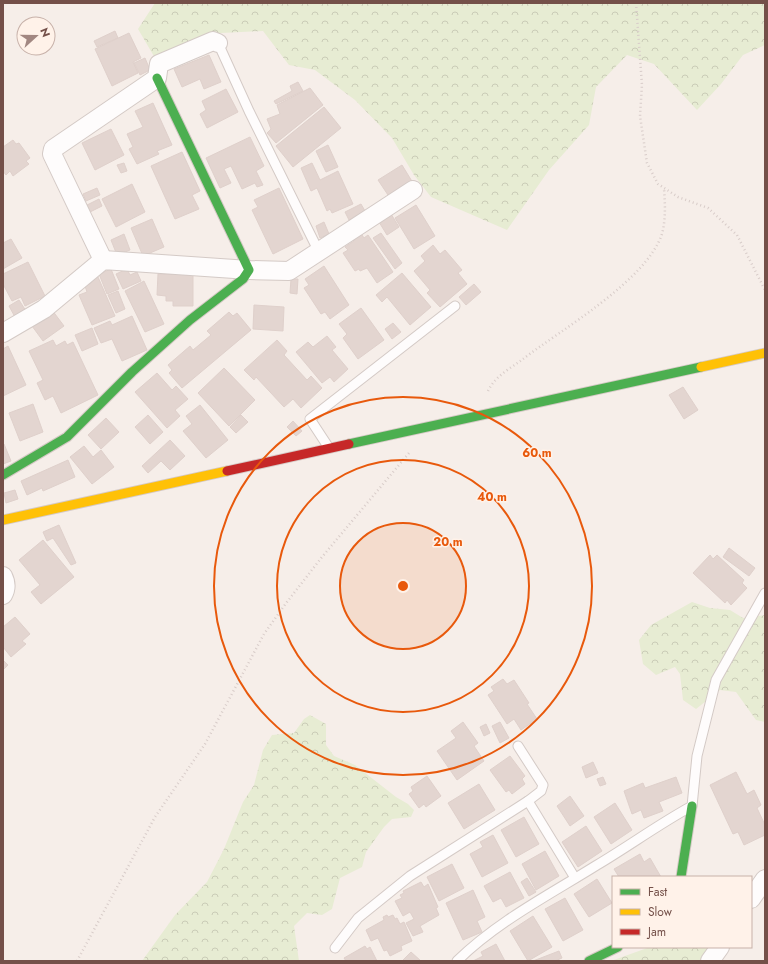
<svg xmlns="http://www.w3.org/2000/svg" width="768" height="964" viewBox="0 0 768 964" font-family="Jost,sans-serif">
<defs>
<pattern id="forest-crowns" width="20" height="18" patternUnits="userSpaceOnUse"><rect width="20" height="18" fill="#e7ecd3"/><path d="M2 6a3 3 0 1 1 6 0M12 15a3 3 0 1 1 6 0" fill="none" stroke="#caccb7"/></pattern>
</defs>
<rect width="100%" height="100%" fill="#f6eee9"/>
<g fill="url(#forest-crowns)">
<path d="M155,3H765V45L743,55L721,84L697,110L654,64L627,55L596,87L589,125L549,170L507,230L431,197L414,175L392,138L355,100L315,70L289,65L263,31L221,33L155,58L138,29Z"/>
<path d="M692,602L710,608L730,610L743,618L765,615V722L756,720L736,692L720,690L696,709L683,700L680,674L675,667L656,675L643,664L639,640L651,625Z"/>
<path d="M310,715L326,724V745L334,756L355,765L396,797L408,804L414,810L411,817L392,819L384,827L366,852L362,867L340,878L332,909L322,915L307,913L294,926L299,961H142L175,915L207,882L224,849L243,802L254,785L263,750L272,735L294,733L304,719Z"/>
<path d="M650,947H707V956L702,961H611Z"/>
</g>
<g fill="#e3d5d0" stroke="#dfd0cb">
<path d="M115,31L118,38L97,47L94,41Z"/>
<path d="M129,33L141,58L133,62L138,73L112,86L95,49Z"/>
<path d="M209,55L221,82L204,89L200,79L182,87L174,69Z"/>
<path d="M145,58L150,70L140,75L134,63Z"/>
<path d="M298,82L303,91L276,104L274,101L292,91L290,86Z"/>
<path d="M310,88L323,105L276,143L267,133L271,129L267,119L280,114L277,105Z"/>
<path d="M226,89L238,112L207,128L200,114L206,110L202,101Z"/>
<path d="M153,103L172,145L157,151L159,154L137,164L129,149L133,147L127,134L143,127L135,111Z"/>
<path d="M324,107L341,128L293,167L276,146Z"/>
<path d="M111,129L124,155L95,170L82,143Z"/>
<path d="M250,137L264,166L256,171L263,185L257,187L255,183L242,189L231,166L224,169L231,183L220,188L206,158Z"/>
<path d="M13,140L16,144L19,143L30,158L26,161L29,164L13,176L10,171L6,175L3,171V147Z"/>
<path d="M328,145L338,167L326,172L316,151Z"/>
<path d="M182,152L200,191L192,195L199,209L175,219L151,166Z"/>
<path d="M124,163L127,171L121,173L117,165Z"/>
<path d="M312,163L320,180L338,171L353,204L332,213L330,209L327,211L317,188L311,191L301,168Z"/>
<path d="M402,165L413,183L390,198L378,180Z"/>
<path d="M132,184L145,212L116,227L102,199Z"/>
<path d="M97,188L100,195L86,201L83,194Z"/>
<path d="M279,188L303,239L273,254L252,210L258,207L254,200Z"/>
<path d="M99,199L102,206L88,213L85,206Z"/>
<path d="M361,204L365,211L349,220L345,212Z"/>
<path d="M416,205L435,236L414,249L395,218Z"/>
<path d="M391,214L399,227L387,235L379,222Z"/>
<path d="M152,219L164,247L143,256L131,228Z"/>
<path d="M324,222L329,234L320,238L316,226Z"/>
<path d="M360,232L364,238L368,235L393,272L377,283L367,268L360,271L359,269L355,271L343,253L348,250L345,247L354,241L352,238Z"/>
<path d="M381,233L402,263L395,269L373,238Z"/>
<path d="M124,234L130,250L117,255L111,240Z"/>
<path d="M11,239L22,258L3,269V243Z"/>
<path d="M433,245L440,254L445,250L462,270L458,273L467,284L440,307L427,293L430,290L414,271L425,261L421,256Z"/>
<path d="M28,262L45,296L25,306L21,297L12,301L3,284V274Z"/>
<path d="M324,266L349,305L330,319L325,312L321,314L304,288L309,285L305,279Z"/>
<path d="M111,269L119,289L107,294L99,274Z"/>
<path d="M127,269L130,275L137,272L141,281L123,289L116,274Z"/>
<path d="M402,273L431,307L410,325L387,297L382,302L376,295Z"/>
<path d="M158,274H193V306H173V301H166V296L157,295Z"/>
<path d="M98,277L115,316L92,325L79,295L87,292L85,286L91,283L90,281Z"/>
<path d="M291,279H298L297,294L290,293Z"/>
<path d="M144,281L164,324L145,332L125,291Z"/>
<path d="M474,284L481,292L466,305L459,297Z"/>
<path d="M118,291L125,309L116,313L108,295Z"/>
<path d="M19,300L26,311L15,317L9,306Z"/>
<path d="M254,305L284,307L283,331L253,329Z"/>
<path d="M361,308L384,340L358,359L343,338L347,334L339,324Z"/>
<path d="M52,310L64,326L43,341L32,326Z"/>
<path d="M229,312L233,316L237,313L251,330L182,388L169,373L172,370L168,365L190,346L193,350L211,335L207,331Z"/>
<path d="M132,316L147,350L122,361L112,339L101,343L94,328L110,321L112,325Z"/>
<path d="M393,323L401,332L392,339L385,329Z"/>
<path d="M92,328L98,344L82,351L75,335Z"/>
<path d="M327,336L336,347L332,350L348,369L334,382L330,377L322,383L296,352L308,342L313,347Z"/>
<path d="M53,340L56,346L65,341L67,345L73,342L98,395L61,413L53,396L45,400L37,383L43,380L29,351Z"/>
<path d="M277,340L287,351L284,355L307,380L311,376L322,388L301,408L293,399L284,407L256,377L254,380L244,370Z"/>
<path d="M8,346L26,385L3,396V349Z"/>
<path d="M224,368L255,400L229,426L198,393Z"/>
<path d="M157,373L172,390L176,386L188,399L175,410L180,416L167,428L135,392Z"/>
<path d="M683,387L698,410L684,419L669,395Z"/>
<path d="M33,404L43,432L20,441L9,413Z"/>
<path d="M200,405L228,440L206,458L183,431L192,424L186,416Z"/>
<path d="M148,415L163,432L150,444L135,427Z"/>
<path d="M241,415L248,422L236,433L230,427Z"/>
<path d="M106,418L119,432L101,449L88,435Z"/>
<path d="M293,421L302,431L296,436L287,427Z"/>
<path d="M170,440L185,456L170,470L161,461L148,473L142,466Z"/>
<path d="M3,444H4L11,461L3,464Z"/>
<path d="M84,446L93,457L101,450L114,467L92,484L70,457Z"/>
<path d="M68,460L75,477L43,491L42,488L27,495L21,481Z"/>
<path d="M15,490L18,499L6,503L4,493Z"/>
<path d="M59,525L76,563L71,565L53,538L47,541L43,532Z"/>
<path d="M43,540L74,577L41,604L31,592L40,585L19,560Z"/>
<path d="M729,548L755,568L749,576L723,557Z"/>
<path d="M710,555L713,559L717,555L744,580L742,583L747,588L731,605L727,600L725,603L693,573Z"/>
<path d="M15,617L30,634L22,641L26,644L11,657L3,647V627Z"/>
<path d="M3,660L8,665L3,670Z"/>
<path d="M503,679L507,684L514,680L529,703L527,704L537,719L521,730L514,719L507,724L488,695L494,691L491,687Z"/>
<path d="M463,722L478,743L474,746L484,761L457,780L437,751L456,738L451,731Z"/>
<path d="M500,722L509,738L500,743L492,726Z"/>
<path d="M486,724L490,733L484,736L480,727Z"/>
<path d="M510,756L525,776L522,779L525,784L512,794L509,790L506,792L490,770Z"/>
<path d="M593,762L598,773L586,778L582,767Z"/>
<path d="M736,772L747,794L754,790L761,805L757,808L765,825V835L744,845L738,832L733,834L710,785Z"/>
<path d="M427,776L441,796L426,807L424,804L419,808L409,794L413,791L411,787Z"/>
<path d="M603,777L606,784L600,786L597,779Z"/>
<path d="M676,777L682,793L659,802L663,811L644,818L641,810L632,814L624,791L643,783L645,788Z"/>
<path d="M479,784L495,810L464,829L448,803Z"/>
<path d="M570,796L584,816L570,826L557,806Z"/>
<path d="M615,803L632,830L611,844L594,817Z"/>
<path d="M524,817L539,844L516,857L501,830Z"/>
<path d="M586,826L602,851L578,867L562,842Z"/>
<path d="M493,835L508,863L482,877L470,854L483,847L480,842Z"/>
<path d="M545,851L559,876L536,890L522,864Z"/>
<path d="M640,854L644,862L650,858L661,877H619L614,869Z"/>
<path d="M452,864L464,888L439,901L427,877Z"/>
<path d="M510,872L524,898L506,907L501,898L493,902L484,886Z"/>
<path d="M527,878L536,892L529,896L521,882Z"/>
<path d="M597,879L612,903L589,917L574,894Z"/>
<path d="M421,882L424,887L428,884L438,907L436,908L439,915L420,926L423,932L413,936L406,923L414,919L410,912L403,916L395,901L402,898L400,895L404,893L403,891Z"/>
<path d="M473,890L485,917L477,921L482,932L463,940L446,903Z"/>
<path d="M565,898L583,930L563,941L545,909Z"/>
<path d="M387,915L388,917L393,915L395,919L397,918L400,924L404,922L412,941L401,946L402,950L390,956L387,950L384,951L378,938L371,941L366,930L384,920L383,917Z"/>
<path d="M533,916L552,947L528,961L510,931Z"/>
<path d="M496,944L505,961H473L483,956L481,952Z"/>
<path d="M365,946L367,949L370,947L377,961H346L344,958Z"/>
<path d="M559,951L562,958L555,961H533Z"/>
<path d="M411,952L421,961H402Z"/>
</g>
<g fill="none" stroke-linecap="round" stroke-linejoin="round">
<g stroke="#d4cac6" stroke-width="11">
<g id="lane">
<path d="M218,43L249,111L319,252"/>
<path d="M329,448L310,419L455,306"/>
<path d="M528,801L575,878"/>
<path d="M335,948L358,918L410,876L528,801L541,791L543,785L518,746"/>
<path d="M457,961C498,921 549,895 597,865C629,846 659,824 692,806L697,756L716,680L765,593"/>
</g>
</g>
<g stroke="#d4cac6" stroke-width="20">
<g id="street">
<path d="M103,260L52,154L53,149L157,78L159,64L213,41L218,43"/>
<path d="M3,333L44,309L103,260L249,270L289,271L413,190"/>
<path d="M3,576C6,582 7,588 3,595"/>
<path d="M751,899L765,879"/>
<path d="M710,961L720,947"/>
</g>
</g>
<g stroke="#d5c9c5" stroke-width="11">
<g id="fast">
<path d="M349,444L701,367"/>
<path d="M3,475L67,437L132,372L190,320L243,279L249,270L157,78"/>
<path d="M681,877L692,806"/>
<path d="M589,961L618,947"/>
</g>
</g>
<g stroke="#d5c9c5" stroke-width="11">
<g id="slow">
<path d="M701,367L765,353"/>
<path d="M3,520L227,471"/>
</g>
</g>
<g stroke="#d5c9c5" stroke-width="11">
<path id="jam" d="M227,471L349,444"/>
</g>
<g stroke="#d8ccc9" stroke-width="2.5" stroke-dasharray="1 3" stroke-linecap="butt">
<path d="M636,3L642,85L640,116L647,163L658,184L678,197L708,208L737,235L765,290"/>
<path d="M488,391C495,376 511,368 523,359C562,329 646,281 662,234C666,219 665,203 664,188"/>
<path d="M77,961L155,817L205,744L264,634L287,602L322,557L409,453"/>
</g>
<use href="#lane" stroke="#fefcfc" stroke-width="9"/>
<use href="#street" stroke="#fefcfc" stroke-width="18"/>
<use href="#fast" stroke="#4caf50" stroke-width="9"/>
<use href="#slow" stroke="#ffc107" stroke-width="9"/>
<use href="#jam" stroke="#c62828" stroke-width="9"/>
</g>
<circle cx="403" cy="586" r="63" fill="#e8590c" fill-opacity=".12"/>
<g fill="none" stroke="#e8590c" stroke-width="2">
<circle cx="403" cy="586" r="63"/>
<circle cx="403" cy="586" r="126"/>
<circle cx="403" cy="586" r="189"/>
</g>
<circle cx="403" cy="586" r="6" fill="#e8590c" stroke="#fff2e9" stroke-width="2"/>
<g font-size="12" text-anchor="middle" font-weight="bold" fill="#e8590c" stroke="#fff2e9" stroke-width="3" stroke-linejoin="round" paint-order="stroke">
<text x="537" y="457">60 m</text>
<text x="492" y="501">40 m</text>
<text x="448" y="546">20 m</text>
</g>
<rect width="768" height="964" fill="none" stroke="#745049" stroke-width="8"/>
<rect x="612" y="876" width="140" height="72" fill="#fff2e9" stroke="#c7b1a9"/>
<rect x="620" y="889" width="20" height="6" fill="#4caf50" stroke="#c7b1a9"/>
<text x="648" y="896" font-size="12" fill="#745049">Fast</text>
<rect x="620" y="909" width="20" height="6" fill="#ffc107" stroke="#c7b1a9"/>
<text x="648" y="916" font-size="12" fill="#745049">Slow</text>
<rect x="620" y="929" width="20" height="6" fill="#c62828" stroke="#c7b1a9"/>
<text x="648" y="936" font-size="12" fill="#745049">Jam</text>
<g transform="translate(36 36) rotate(69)"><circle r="19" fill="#fff2e9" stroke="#c7b1a9"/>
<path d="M0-3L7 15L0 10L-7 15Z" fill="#a28781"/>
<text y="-6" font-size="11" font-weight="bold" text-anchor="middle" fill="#745049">N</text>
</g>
</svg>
